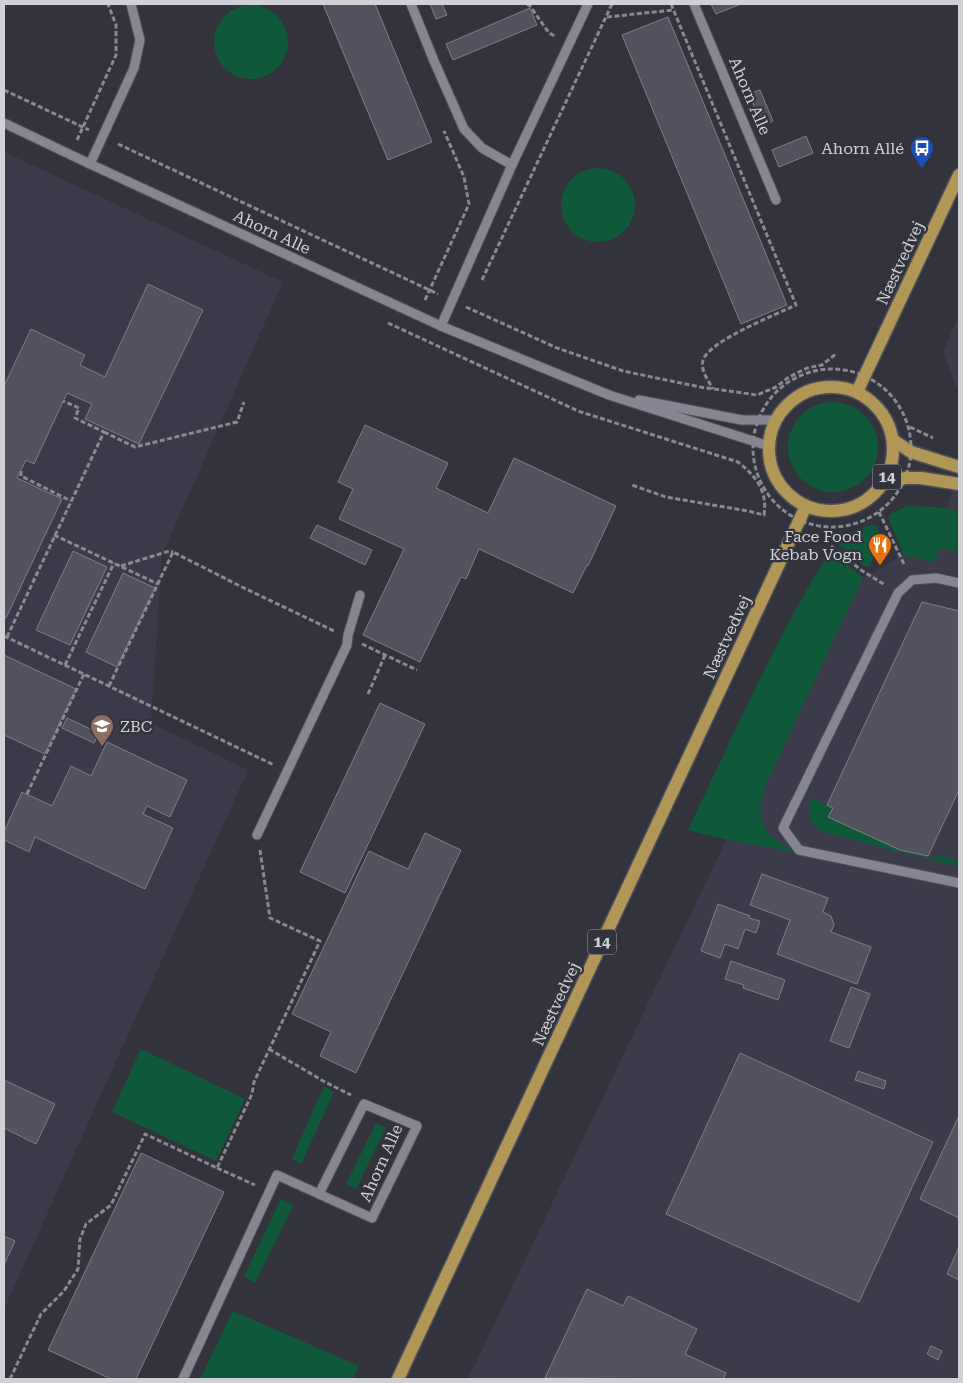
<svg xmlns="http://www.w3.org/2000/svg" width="963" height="1383" viewBox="0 0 963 1383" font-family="'Roboto Serif',serif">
<rect width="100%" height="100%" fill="#33333d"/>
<g fill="#3b3b4b">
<path d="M959,315V394L943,352Z"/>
<path d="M959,469V1379H468L847,588L939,533Z"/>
</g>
<path fill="#3b394a" d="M4,152L283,282L162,555L151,723L248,770L4,1309Z"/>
<g fill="#0f593a">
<circle cx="251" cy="42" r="37"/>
<circle cx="598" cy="205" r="37"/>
<circle cx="833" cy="447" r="45"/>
<path d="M908,506L937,507L959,511V552L939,548L936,562L904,556L888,517L891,513Z"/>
<path d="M870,525L877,526L881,537L870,566H864L836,542L843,536Z"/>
<path d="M830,551L863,577L769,778C760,801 753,823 777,841C783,845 789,846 792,852C757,845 722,840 688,830C733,736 775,639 830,551Z"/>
<path d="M812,798L833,808L829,816L900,850L935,859L939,855L959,861V867L822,832C809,822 806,813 812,798Z"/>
<path d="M141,1049L245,1099L216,1161L112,1112Z"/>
<path d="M324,1086L334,1092L301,1164L292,1159Z"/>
<path d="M376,1123L386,1128L356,1189L346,1184Z"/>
<path d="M281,1199L294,1205L255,1283L244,1276Z"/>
<path d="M233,1311L359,1366L353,1379H200Z"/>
</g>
<g fill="#52525e" stroke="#7e7e8a">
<path d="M323,4H375L432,142L388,160Z"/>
<path d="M430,4H442L447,15L436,19Z"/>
<path d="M711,4H741L716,14Z"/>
<path d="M530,8L537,25L453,60L446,44Z"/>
<path d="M668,17L787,305L741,324L622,35Z"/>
<path d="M760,90L773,121L762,126L749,94Z"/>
<path d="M806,136L813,153L779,167L772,150Z"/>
<path d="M148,284L203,310L139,444L85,419L92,404L67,393L34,464L26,460L17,478L62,499L6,618L4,617V386L31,329L85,355L80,365L105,377Z"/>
<path d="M365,425L448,463L436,488L488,513L514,458L616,506L588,566L587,565L573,593L479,549L466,579L461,577L420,662L363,635L404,549L339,519L353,489L338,482Z"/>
<path d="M317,525L372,550L365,565L310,538Z"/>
<path d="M73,551L107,567L70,645L36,630Z"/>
<path d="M123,573L155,588L117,667L86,652Z"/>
<path d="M922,602L959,611V790L928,856L900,850L828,817L833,808L827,805Z"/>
<path d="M4,655L76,689L45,754L4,735Z"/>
<path d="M380,703L425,724L345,893L300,872Z"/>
<path d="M67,718L99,733L94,743L62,728Z"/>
<path d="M107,742L187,780L170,817L147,806L143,814L173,828L145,889L35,837L29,852L4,840V832L22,792L52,806L71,766L91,776Z"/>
<path d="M425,833L461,850L356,1073L320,1056L331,1032L292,1014L369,851L408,869Z"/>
<path d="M762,874L828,898L823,912L831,916L834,925L831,932L871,947L857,984L777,954L790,920L750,905Z"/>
<path d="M718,904L750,916L749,918L760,921L756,933L745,929L738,949L725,944L720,958L701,951Z"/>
<path d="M731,961L785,980L778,1000L743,988L744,985L725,979Z"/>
<path d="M851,987L870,994L849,1048L830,1041Z"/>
<path d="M740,1053L933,1142L859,1302L666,1214Z"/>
<path d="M858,1071L886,1081L884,1089L855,1080Z"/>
<path d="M4,1080L55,1104L36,1144L4,1128Z"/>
<path d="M959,1116V1218L920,1199Z"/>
<path d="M141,1153L224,1192L136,1379H111L48,1350Z"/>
<path d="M4,1236L15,1241L4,1265Z"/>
<path d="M959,1247V1280L947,1274Z"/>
<path d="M587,1289L623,1306L628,1296L697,1329L685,1354L726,1373L723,1379L545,1378Z"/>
<path d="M931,1346L942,1351L938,1360L927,1354Z"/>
</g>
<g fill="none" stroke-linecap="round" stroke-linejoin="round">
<g stroke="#51515a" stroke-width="11">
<g id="minor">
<path d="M411,4L434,61L464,129L482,148L512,165"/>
<path d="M694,4L776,200"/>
<path d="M4,123L90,164L441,326L609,395L769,446"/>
<path d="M90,164L134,68L140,40L131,4"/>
<path d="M441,326L512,165L588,4"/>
<path d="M639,400L742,420H776"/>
<path d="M959,583L936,578L912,580L898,593L783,828L799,850L959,883"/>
<path d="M257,835L347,645L348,635L360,595"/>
<path d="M183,1379L277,1175L372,1218L417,1126L364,1104L319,1194"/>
</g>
</g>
<g stroke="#51515a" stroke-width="15">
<g id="major">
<circle cx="831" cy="449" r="62"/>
<path d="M857,392L959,175"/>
<path d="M893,440L911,452L959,467"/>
<path d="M883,484L905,478H921L959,484"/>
<path d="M398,1379L806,506"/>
</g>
</g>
<g stroke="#898991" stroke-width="3" stroke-dasharray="5 2.5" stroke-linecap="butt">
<path d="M527,4L530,6L549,33L555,36"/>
<path d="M671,4L796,305C777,314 709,341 703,360C700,370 708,380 713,389"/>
<path d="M607,17L673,10"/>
<path d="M4,90L89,130"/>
<path d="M77,140L116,55V25L108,4"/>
<path d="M118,144L438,294"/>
<path d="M482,280L612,4"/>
<path d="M425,300L469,204L464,177L444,131"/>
<path d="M466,307L557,348L623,371L700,387L757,395L776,387L789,377L807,368L822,365L837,353"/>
<path d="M388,323L578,411L738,462C756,476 768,492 764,515L748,511L666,497L632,485"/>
<circle cx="832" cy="448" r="79"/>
<path d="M910,427L933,438"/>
<path d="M104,432L135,447L237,422L244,402"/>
<path d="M21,471V476L71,501"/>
<path d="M879,512L905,566"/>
<path d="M54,535L158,584"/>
<path d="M831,546L861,570L885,585"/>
<path d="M121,566L169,551L173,552"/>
<path d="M4,636L274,765"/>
<path d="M7,637L104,432L75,418L79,408L63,401"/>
<path d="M362,644L417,670"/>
<path d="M65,665L114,563"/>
<path d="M109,686L173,552L242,587L334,631"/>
<path d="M368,694L385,655"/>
<path d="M27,794L84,674"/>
<path d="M269,1049L325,1082L351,1095"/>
<path d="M217,1168L255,1185"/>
<path d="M10,1379L41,1314L64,1291L78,1269L80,1239L86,1224L111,1205L145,1134L217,1168L252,1094L254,1082L320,941L270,918L260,850"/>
</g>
<use href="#minor" stroke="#868692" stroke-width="9"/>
<use href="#major" stroke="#b19655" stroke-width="12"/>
</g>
<defs>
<g id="bus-pin" transform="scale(1.25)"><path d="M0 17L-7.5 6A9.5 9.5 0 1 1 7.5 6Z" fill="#1a4fb4" stroke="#33333d"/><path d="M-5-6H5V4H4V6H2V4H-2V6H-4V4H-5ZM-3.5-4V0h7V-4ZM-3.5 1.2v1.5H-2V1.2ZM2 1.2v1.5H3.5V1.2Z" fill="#fff"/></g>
<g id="restaurant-pin" transform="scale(1.25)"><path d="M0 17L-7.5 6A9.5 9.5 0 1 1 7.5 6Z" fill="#e8710a" stroke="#33333d"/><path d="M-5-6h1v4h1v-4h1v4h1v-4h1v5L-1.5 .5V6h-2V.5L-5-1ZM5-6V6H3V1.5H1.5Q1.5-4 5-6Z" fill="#fff"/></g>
<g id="school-pin" transform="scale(1.25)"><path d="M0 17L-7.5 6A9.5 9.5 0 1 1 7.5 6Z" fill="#8d6e63" stroke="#33333d"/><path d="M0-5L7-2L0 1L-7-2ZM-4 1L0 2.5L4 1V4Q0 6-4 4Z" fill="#fff"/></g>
</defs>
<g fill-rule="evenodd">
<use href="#bus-pin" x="922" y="148"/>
<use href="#restaurant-pin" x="880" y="545"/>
<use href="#school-pin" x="102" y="726"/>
</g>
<g text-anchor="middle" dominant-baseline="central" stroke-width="4.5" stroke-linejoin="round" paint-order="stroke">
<g fill="#33333d" stroke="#a1a1a9" stroke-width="1">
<rect x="873" y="464.5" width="28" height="25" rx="4"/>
<rect x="588" y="929.5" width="28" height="25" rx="4"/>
</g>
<g font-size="15" font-weight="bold" fill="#d0d0d7">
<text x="887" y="477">14</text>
<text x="602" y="942">14</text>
</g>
<g font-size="16" fill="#d0d0d7" stroke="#33333d">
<text transform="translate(750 96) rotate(67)">Ahorn Alle</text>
<text transform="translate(272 232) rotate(25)">Ahorn Alle</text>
<text transform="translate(900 263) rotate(-65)">Næstvedvej</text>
<text transform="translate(727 637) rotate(-65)">Næstvedvej</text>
<text transform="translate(556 1004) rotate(-65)">Næstvedvej</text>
<text transform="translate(381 1163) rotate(-66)">Ahorn Alle</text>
</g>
<g font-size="16" fill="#d0d0d7" stroke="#33333d" text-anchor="end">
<text x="904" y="148">Ahorn Allé</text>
<text x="862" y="536">Face Food<tspan x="862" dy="18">Kebab Vogn</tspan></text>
<text x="120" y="726" text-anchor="start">ZBC</text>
</g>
</g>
<rect width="963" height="1383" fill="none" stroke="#d0d0d7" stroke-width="10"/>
</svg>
